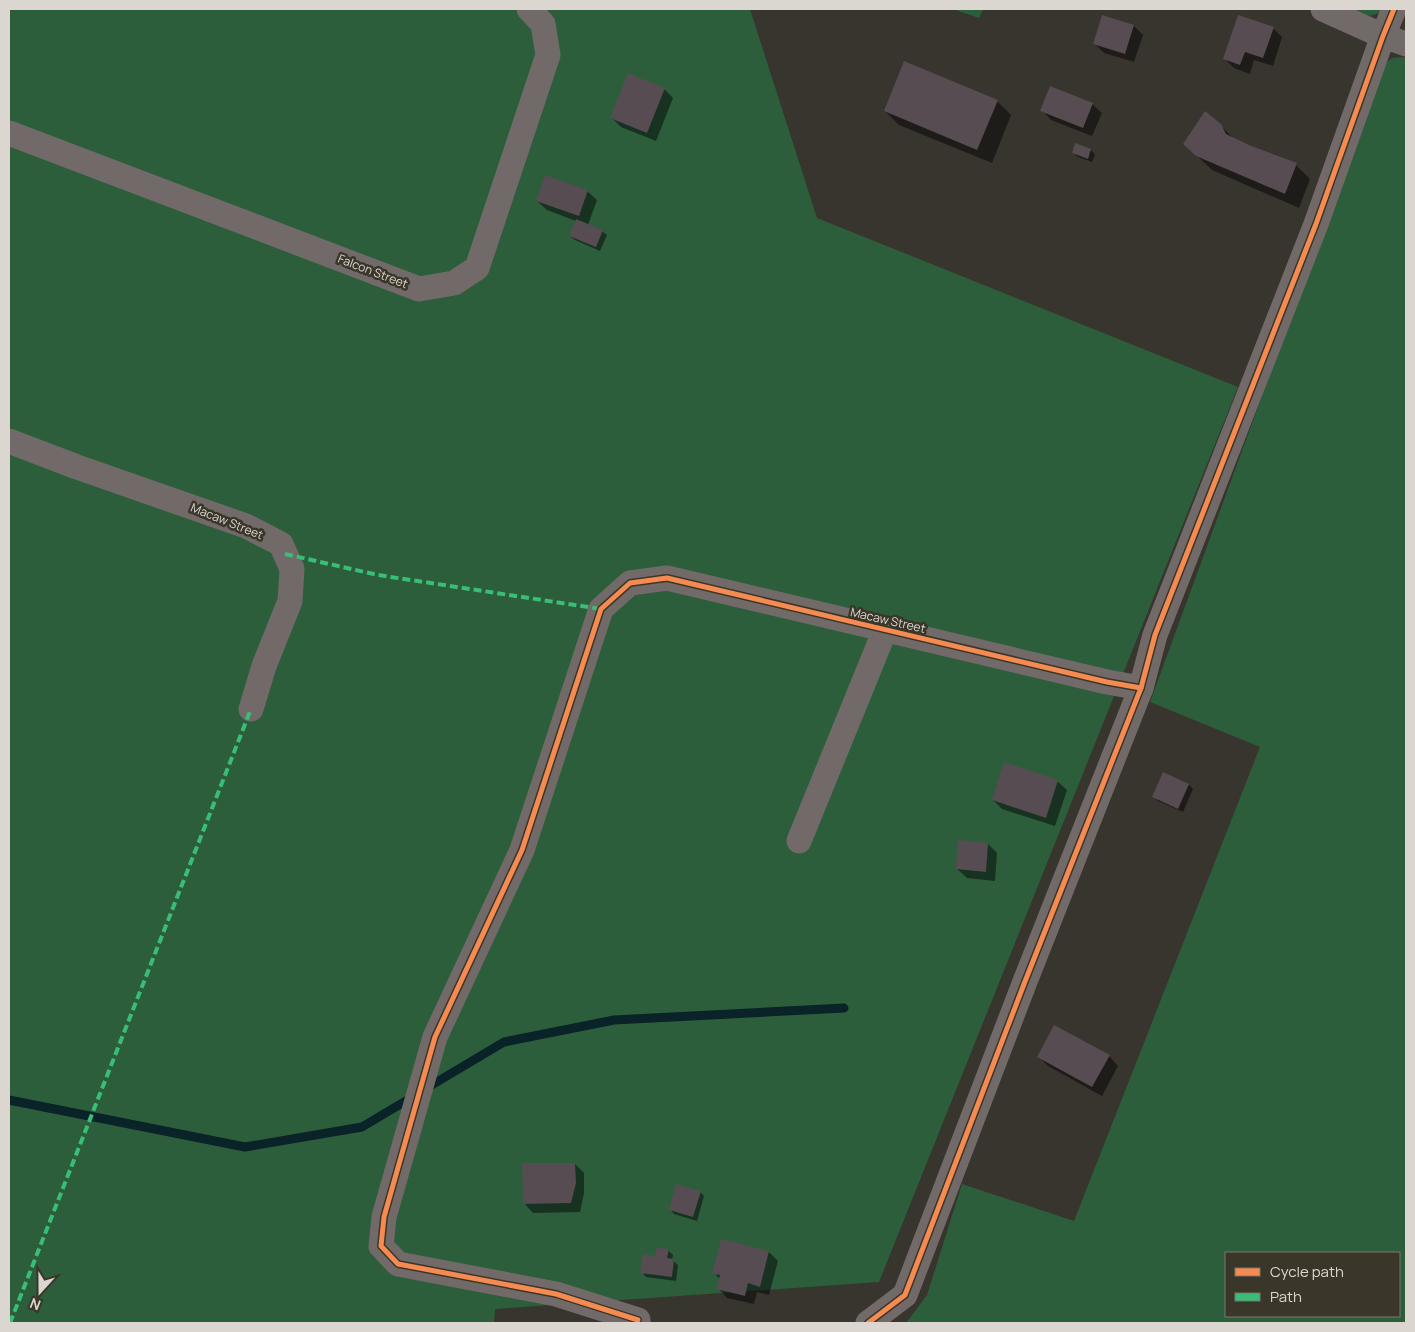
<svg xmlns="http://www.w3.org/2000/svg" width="1415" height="1332" viewBox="0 0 1415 1332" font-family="Manrope,sans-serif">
<rect width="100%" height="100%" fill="#37352e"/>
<g fill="#2c5e3c" fill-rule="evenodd">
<path d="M9,9H750L817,218L1238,387L879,1282L495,1309L494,1323H9Z"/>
<path d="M953,9H983L979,18Z"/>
<path d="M1346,9H1385C1370,20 1362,15 1346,9Z"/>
<path d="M1406,57V1323H906L927,1295L962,1184L1074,1221L1260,747L1150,702L1287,328L1379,68L1392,58ZM1226,1253H1399V1316H1226Z"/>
</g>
<g fill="#0007">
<path d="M1134,26L1143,35L1134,62L1104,53L1095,44Z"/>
<path d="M1273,28L1282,37L1273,66L1254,60L1250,74L1234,68L1225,59Z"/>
<path d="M664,89L673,98L656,141L621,127L612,118Z"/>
<path d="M997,101L1011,115L992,163L899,125L885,111Z"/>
<path d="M1092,104L1102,113L1092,136L1051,120L1042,110Z"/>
<path d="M1220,125L1235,140L1296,165L1310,179L1299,208L1212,170L1185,144Z"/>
<path d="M1091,150L1095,155L1092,162L1078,157L1073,153Z"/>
<path d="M587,191L597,200L588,225L602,231L607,235L600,251L575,240L570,236L576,221L547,210L537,201Z"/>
<path d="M1057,781L1067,790L1055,826L1002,809L993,800Z"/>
<path d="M1189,785L1193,789L1183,812L1158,801L1154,797Z"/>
<path d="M959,841L988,844L997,853L995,881L967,878L957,869Z"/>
<path d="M1109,1056L1118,1066L1102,1096L1048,1066L1039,1057Z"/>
<path d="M575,1164L584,1173V1193L580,1212L533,1213L524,1203Z"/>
<path d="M700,1192L704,1196L697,1221L674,1214L670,1209Z"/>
<path d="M668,1250L673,1255L672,1260L678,1265L676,1281L646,1277L642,1272L656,1257Z"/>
<path d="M769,1252L778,1261L769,1295L757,1292L754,1304L727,1298L718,1288L720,1279L714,1273Z"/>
</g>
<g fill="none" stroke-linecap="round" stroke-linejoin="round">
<g stroke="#092328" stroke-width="9">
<path d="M425,1089L504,1042L614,1020L844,1008"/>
<path d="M9,1100L245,1147L362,1127L414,1096"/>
</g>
</g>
<g fill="#564c51">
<path d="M1102,15L1134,25L1125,54L1093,44Z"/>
<path d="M1238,15L1274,27L1263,58L1245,52L1240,65L1223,59Z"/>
<path d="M904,61L998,100L977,150L884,111Z"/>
<path d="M628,73L665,88L647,133L610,118Z"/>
<path d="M1050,86L1093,103L1083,128L1040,111Z"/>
<path d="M1205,111L1221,124L1226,134L1249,145L1297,163L1285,194L1196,156L1183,144Z"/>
<path d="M1075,143L1091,149L1088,159L1072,153Z"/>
<path d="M545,175L588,190L579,216L536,201Z"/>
<path d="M576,219L603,230L596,247L569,236Z"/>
<path d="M1004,762L1058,780L1046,818L992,800Z"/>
<path d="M1163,772L1189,784L1178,809L1152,797Z"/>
<path d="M958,840L988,843L986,872L956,869Z"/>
<path d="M1054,1025L1110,1055L1092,1087L1037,1057Z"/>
<path d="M522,1163H575L576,1183L571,1203L523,1204Z"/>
<path d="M676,1184L701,1191L693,1217L669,1210Z"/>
<path d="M721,1239L769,1251L760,1287L748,1283L745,1296L716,1289L720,1275L712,1274Z"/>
<path d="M656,1248L669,1249L667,1258L674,1259L672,1277L640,1273L643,1254L655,1256Z"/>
</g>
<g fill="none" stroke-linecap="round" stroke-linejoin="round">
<g stroke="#726a69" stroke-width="25">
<path d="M1323,9L1383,36L1406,44"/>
<path d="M9,133L419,289L454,283L477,268L548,55L543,24L529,9"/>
<path d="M9,441L77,467L246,526L281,544L292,569L290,601L264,666L251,709"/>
<path d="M799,841L885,630"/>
<path d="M638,1320L556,1294L398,1264L381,1246L384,1217L435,1037L522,850L601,609L630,583L667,578L1107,682L1141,688"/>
<path d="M868,1323L905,1295L1024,984L1141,688L1155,635L1316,224L1383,36L1394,9"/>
</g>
<g stroke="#3abd76" stroke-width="4" stroke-dasharray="8 4" stroke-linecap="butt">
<path d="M285,554L378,575L601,609"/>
<path d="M10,1323L251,709"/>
</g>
<g stroke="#3b362a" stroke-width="8">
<g id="cycleway">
<path d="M638,1320L556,1294L398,1264L381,1246L384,1217L435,1037L522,850L601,609L630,583L667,578L1107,682L1141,688"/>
<path d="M868,1323L905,1295L1024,984L1141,688L1155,635L1316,224L1383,36L1394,9"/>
</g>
</g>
<use href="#cycleway" stroke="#f68b52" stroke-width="5"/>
</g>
<g text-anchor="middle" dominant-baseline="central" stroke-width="5" stroke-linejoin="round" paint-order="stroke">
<g font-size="12" fill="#dbd7d0" stroke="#3b362a">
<text transform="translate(373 271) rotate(21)">Falcon Street</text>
<text transform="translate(227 521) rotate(22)">Macaw Street</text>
<text transform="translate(888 620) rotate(13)">Macaw Street</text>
</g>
</g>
<rect width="1415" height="1332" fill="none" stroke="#dbd7d0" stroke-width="20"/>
<rect x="1225" y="1252" width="175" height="65" fill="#3b362a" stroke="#7b766c"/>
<rect x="1235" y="1268" width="25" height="8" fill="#f68b52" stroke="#7b766c"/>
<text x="1270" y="1277" font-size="15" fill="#dbd7d0">Cycle path</text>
<rect x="1235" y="1293" width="25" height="8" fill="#3abd76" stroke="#7b766c"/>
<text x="1270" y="1302" font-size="15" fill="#dbd7d0">Path</text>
<g transform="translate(40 1292) rotate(201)" stroke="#3b362a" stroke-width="4" paint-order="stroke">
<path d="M0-4L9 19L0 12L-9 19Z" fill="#dbd7d0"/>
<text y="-8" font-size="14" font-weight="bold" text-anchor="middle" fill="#dbd7d0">N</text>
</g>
</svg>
